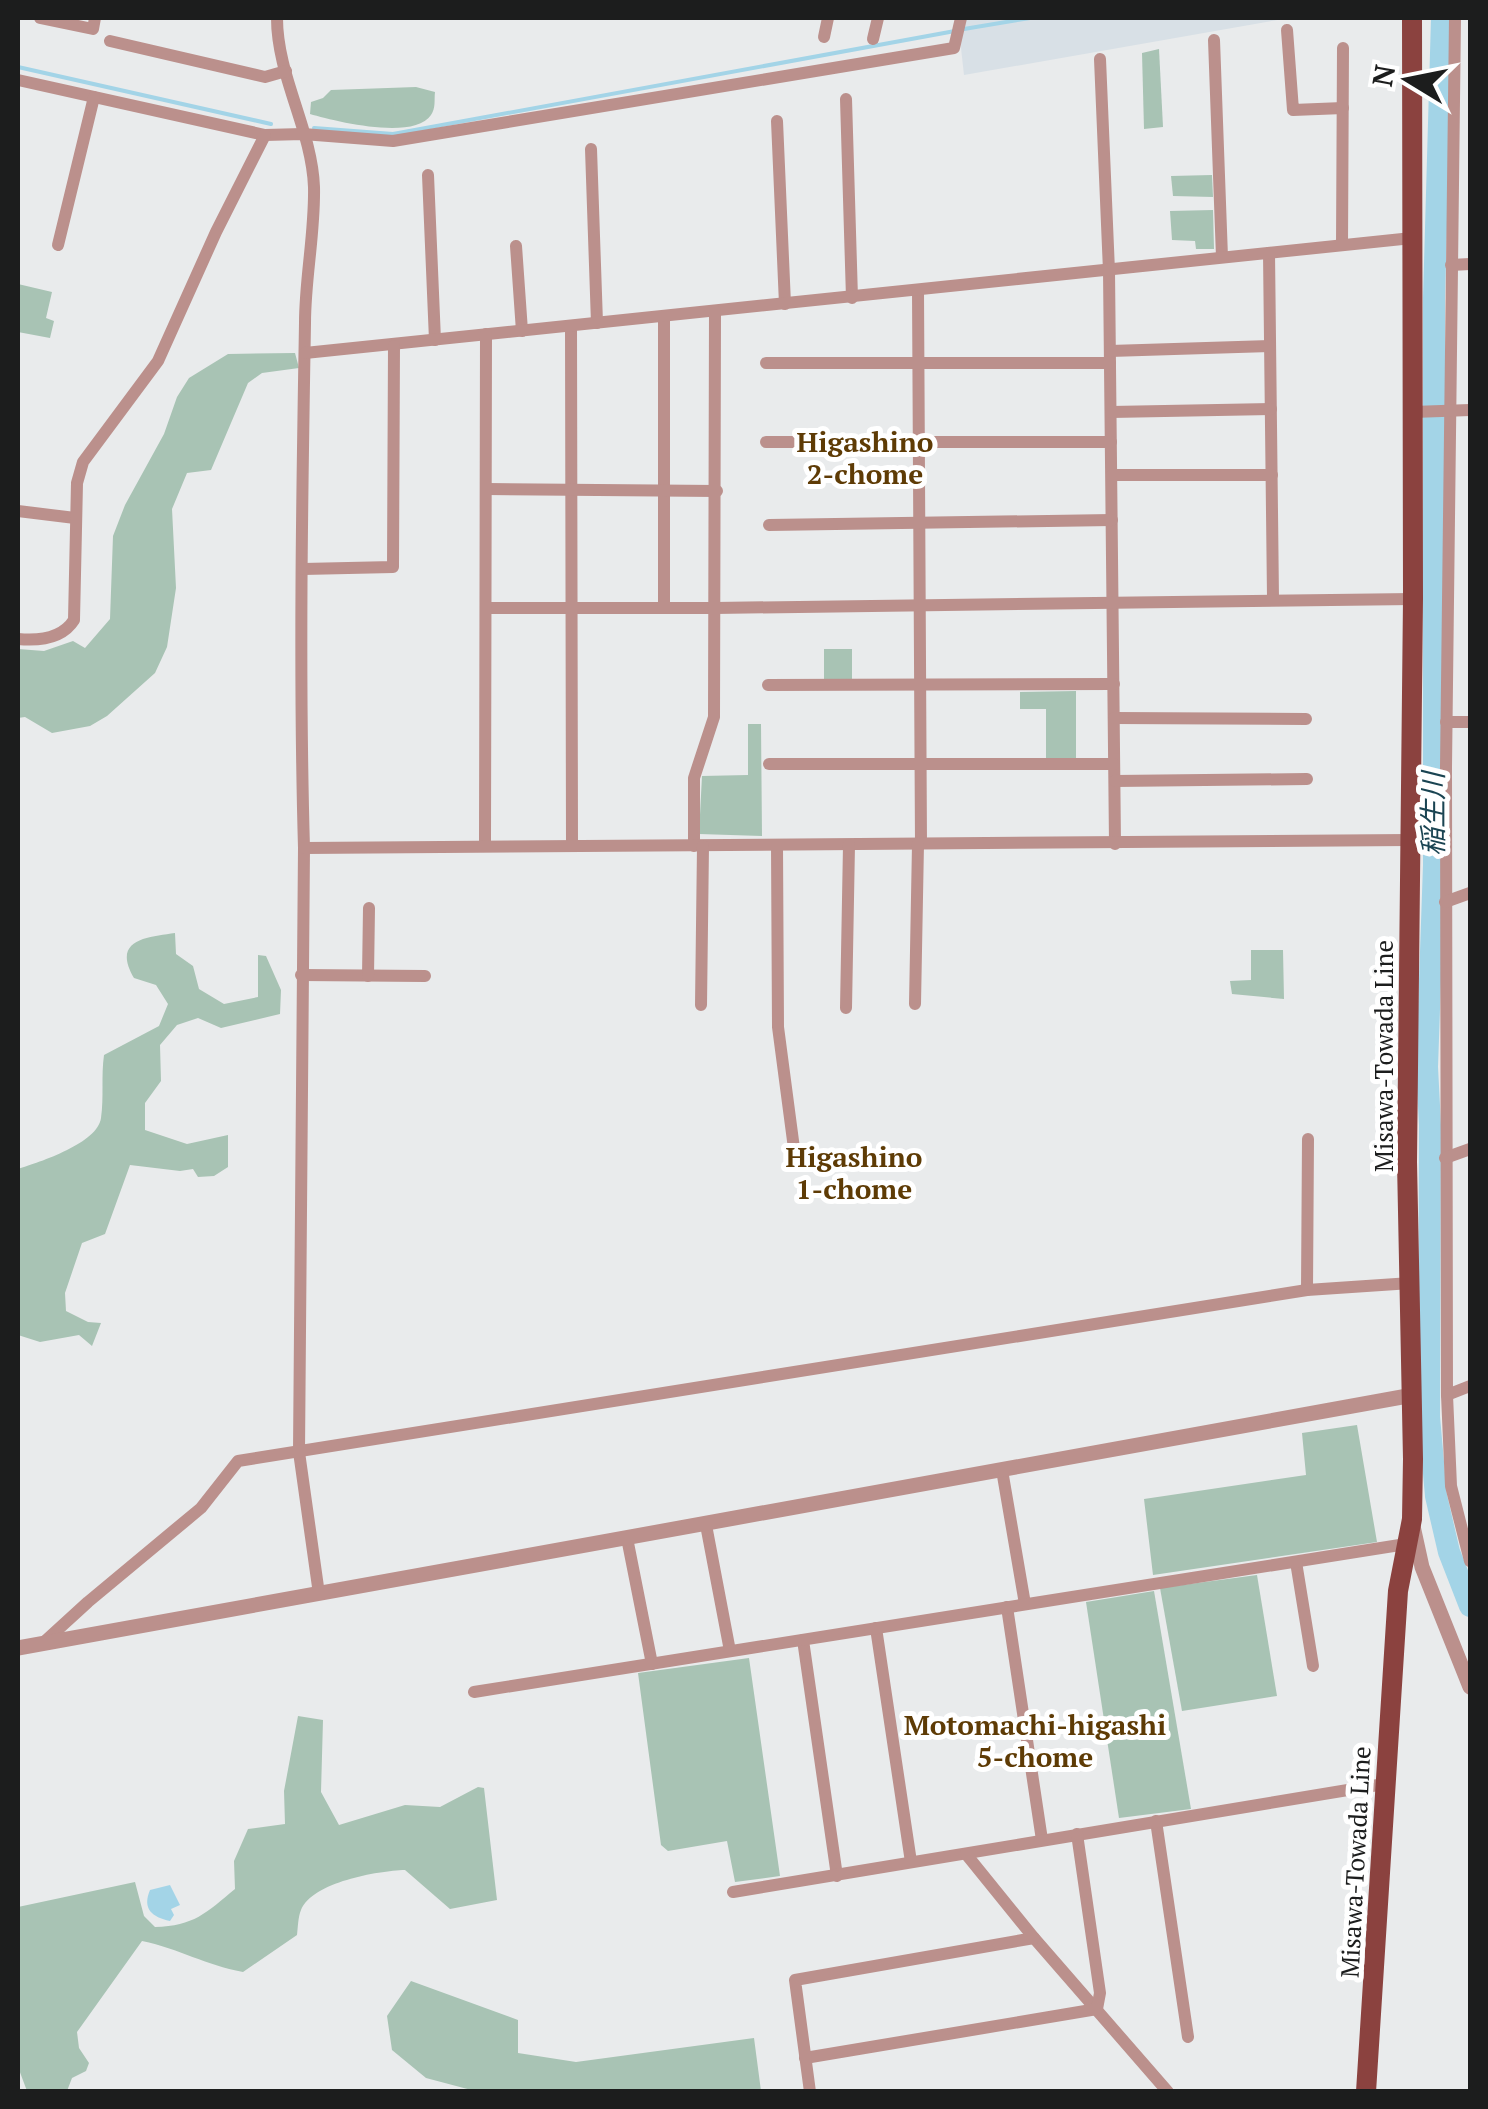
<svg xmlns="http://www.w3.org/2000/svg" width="1488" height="2109" viewBox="0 0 1488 2109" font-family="'PT Serif','Noto Sans JP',serif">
<rect width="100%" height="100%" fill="#e9ebec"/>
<path fill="#d8e0e6" d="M965,18H1289L964,75L960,39Z"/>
<g fill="#a8c3b4">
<path d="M1159,49L1163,127L1144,129L1142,53Z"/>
<path d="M416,87L435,92C434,100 436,108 431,115C414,141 334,121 310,114L311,102L323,98L331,90Z"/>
<path d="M1212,175L1213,197L1173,196L1171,176Z"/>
<path d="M1213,210L1214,249H1196L1195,241L1172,240L1170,211Z"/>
<path d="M18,284L52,292L46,318L54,321L50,338L18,332Z"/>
<path d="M295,353L299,368L262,373L248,383L211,470L187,473L172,509L176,588L167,647L155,673L107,716L90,726L52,733L25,717L18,718V649L44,651L73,641L85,648L110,619L113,536L125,505L164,434L177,397L189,378L228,354Z"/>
<rect x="824" y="649" width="28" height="30"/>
<path d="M1076,691V759H1046V709H1020V692Z"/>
<path d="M748,724H761L762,836L699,834L702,776L748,775Z"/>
<path d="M175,933L176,954L193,966L199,989L224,1004L258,997V955L266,956L281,990L280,1014L221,1028L198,1018L177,1025L160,1045L161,1081L145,1103V1130L187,1144L228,1135V1167L214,1176L198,1177L193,1169L180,1171L130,1165L105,1234L82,1243L65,1293L66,1311L88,1322L101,1323L92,1346L79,1335L40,1342L18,1335V1169C40,1162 98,1143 101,1118C104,1097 101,1076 104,1055L159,1026L168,1004L156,985L134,978C111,939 148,937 175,933Z"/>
<path d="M1251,950H1283L1284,999L1232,994L1230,981L1251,980Z"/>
<path d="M1357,1425L1377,1542L1153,1575L1144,1499L1306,1475L1302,1433Z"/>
<path d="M1257,1575L1277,1696L1182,1711L1160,1588Z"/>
<path d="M1154,1591L1191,1809L1119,1818L1086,1602Z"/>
<path d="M749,1658L780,1876L735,1882L727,1841L668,1851L661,1845L638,1673Z"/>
<path d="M298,1716L323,1720L321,1792L339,1825L405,1805L440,1807L478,1787L484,1788L497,1900L450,1909L405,1870C377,1871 313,1882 301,1910C298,1917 298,1927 297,1935L243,1972C205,1965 180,1949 142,1941L77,2032L79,2048L89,2063L86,2071L72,2078L67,2091H27L18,2067V1907L135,1882L144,1916L155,1927C194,1926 206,1913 235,1889L234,1861L248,1829L285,1824L284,1791Z"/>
<path d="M411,1981L518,2020V2053L576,2062L754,2038L761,2091H475L426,2078L392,2050L387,2016Z"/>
</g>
<path fill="#a3d4e7" d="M170,1885L180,1905L171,1909L174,1915L170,1921C152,1917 142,1909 150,1890Z"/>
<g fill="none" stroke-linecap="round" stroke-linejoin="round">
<g stroke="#a3d4e7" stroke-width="4">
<path d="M964,29L1030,18"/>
<path d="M18,67L271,124"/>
<path d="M314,128L393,134L955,31"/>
</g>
<path stroke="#a3d4e7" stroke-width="22" d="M1442,18L1434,298V865L1427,1067L1430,1125L1429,1417L1436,1496L1449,1552L1470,1606"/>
<g stroke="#bb908c" stroke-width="12">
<path d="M40,18L93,29L95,18"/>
<path d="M277,18C277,76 312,130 314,187C315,233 305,278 305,323C302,498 299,673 304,848L299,1452L319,1594"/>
<path d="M1455,18L1446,767L1447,1395L1451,1486L1470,1561"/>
<path d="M1287,30L1293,110L1343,108"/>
<path d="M824,37L828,18"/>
<path d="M873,39L878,18"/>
<path d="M1214,40L1222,257"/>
<path d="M110,41L265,77L286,71"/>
<path d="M1100,59L1109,271L1115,844"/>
<path d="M18,80L265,135L303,134L393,141L954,48L961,18"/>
<path d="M846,99L852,298"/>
<path d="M777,121L785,304"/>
<path d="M591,149L597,323"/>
<path d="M428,175L435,340"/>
<path d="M58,245L94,97"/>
<path d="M1342,245L1343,48"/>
<path d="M516,246L522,331"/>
<path d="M1269,253L1273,598"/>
<path d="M1451,265L1470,264"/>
<path d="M918,291L921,844"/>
<path d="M664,316V608"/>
<path d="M571,326L572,845"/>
<path d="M1110,351L1270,346"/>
<path d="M305,353L1412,238"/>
<path d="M766,363H1110"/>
<path d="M1111,412L1271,409"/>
<path d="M1413,412L1470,410"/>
<path d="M766,442H1111"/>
<path d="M1112,475H1272"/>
<path d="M487,489L717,491"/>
<path d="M18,511L75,518"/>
<path d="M769,525L1112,520"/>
<path d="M303,569L393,567L394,346"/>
<path d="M487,608H715L1413,599"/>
<path d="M18,639C39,641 62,639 74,620L77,483L83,462L158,361L216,232L265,135"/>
<path d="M768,685L1114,684"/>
<path d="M1114,718L1306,719"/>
<path d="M1446,722H1470"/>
<path d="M769,764H1114"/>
<path d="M1115,781L1307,779"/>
<path d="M485,844L486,334"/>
<path d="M694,846V778L714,717L715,311"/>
<path d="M777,846L778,1027L795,1156"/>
<path d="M304,848L1409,840"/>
<path d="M1445,902L1470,893"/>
<path d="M301,975L425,976"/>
<path d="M368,976L369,908"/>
<path d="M915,1004L918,844"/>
<path d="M701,1005L703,846"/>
<path d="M846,1008L849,845"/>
<path d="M1445,1158L1470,1149"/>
<path d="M1307,1290L1308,1139"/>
<path d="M1447,1395L1470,1386"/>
<path d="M1002,1470L1025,1604"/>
<path d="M706,1525L730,1651"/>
<path d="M627,1538L652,1664"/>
<path d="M1296,1562L1313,1666"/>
<path d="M1007,1607L1042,1840"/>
<path d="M876,1628L911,1862"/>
<path d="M803,1640L837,1876"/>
<path d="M42,1644L88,1602L201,1508L238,1461L1307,1290L1411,1283"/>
<path d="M474,1692L1406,1544"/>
<path d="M1156,1821L1188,2037"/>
<path d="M733,1892L1384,1784"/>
<path d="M1034,1938L1168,2092"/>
<path d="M805,2058L1097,2009L1100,1993L1077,1834"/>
<path d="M810,2092L795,1980L1034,1938L966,1854"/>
</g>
<g stroke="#bb908c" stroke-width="15">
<path d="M1413,1526L1422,1567L1470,1687"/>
<path d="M18,1648L1413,1395"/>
</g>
<path stroke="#8b423f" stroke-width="20" d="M1366,2092L1398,1591L1412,1519L1413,1459L1407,1162L1413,599L1412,18"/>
</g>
<g text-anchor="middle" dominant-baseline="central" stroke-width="10" stroke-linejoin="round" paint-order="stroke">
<g font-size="25" fill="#1c1d1d" stroke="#fff">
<text transform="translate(1383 1056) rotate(-90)">Misawa-Towada Line</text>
<text transform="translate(1355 1862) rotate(-87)">Misawa-Towada Line</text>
</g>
<g font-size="28" font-weight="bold" fill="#5e3b05" stroke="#fff">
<text x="865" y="441">Higashino<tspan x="865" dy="32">2-chome</tspan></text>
<text x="854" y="1156">Higashino<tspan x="854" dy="32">1-chome</tspan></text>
<text x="1035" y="1724">Motomachi-higashi<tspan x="1035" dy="32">5-chome</tspan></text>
</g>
<g font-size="28" font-style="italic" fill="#1a4452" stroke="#fff">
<text transform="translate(1432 814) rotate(-90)">稲生川</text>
</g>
</g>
<rect width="1488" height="2109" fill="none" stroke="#1c1d1d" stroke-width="40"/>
<g transform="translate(1408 80) rotate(280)" stroke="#ffffff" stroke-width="8" paint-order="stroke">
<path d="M0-8L18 38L0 25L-18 38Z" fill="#1c1d1d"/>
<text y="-15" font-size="28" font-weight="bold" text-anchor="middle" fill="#1c1d1d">N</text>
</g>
</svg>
